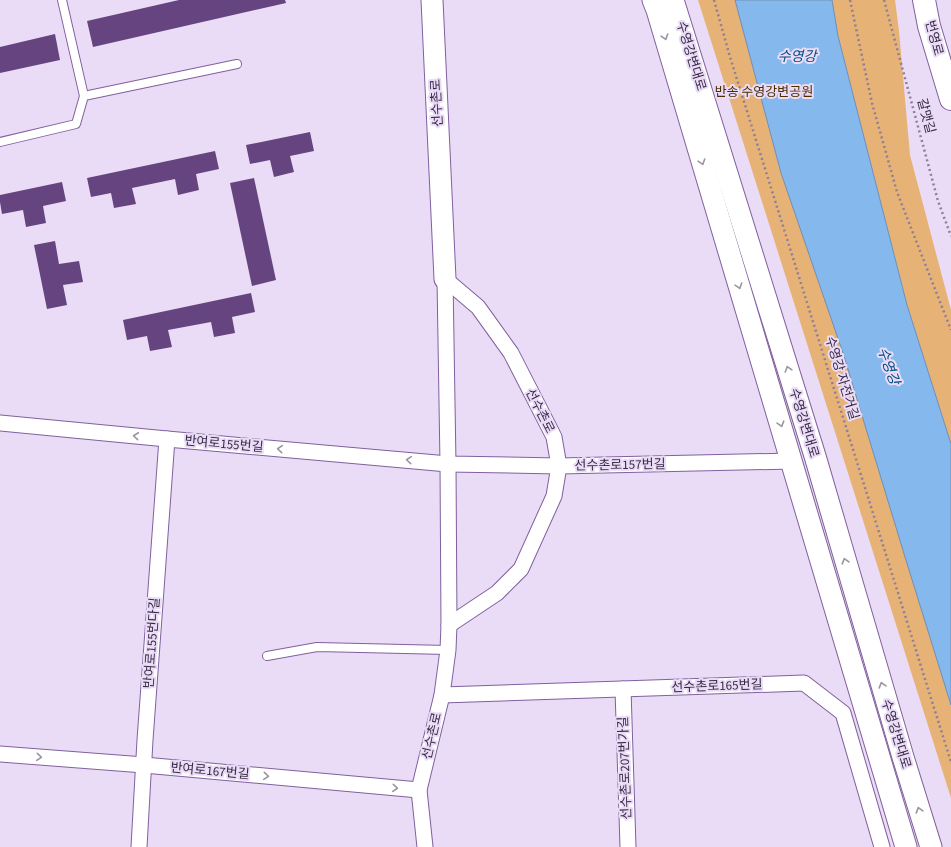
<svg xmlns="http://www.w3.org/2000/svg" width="951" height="847" viewBox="0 0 951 847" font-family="'Source Sans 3','Noto Sans KR',sans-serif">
<rect width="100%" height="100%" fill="#eadcf7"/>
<path fill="#e7b276" d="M698,0H895L899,31L910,155L951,310V798Z"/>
<path fill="#85b9ed" stroke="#6e8eba" d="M735,0H832L838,36L907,305L951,444V705L905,557L843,353L781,173Z"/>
<g fill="#65447f">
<path d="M179,0H285L286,3L93,47L87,21Z"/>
<path d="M55,34L60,60L0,73V47Z"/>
<path d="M310,132L314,151L290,156L294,172L274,177L270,160L250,164L246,145Z"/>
<path d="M215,151L219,169L196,174L199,190L178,195L175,179L132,188L136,204L114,208L111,193L91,197L87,178Z"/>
<path d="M254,178L276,280L252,286L230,183Z"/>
<path d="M62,182L66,201L43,206L46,223L26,227L23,210L2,214L0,202V195Z"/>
<path d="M55,241L59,264L79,261L83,282L63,285L67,305L47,309L34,245Z"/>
<path d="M251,293L255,312L232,317L235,333L214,337L211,322L168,330L172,347L150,351L147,336L127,340L123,320Z"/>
</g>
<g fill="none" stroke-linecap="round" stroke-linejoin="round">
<g stroke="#81609d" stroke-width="10">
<g id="lane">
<path d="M62,0L84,96"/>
<path d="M0,142L76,124L84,96L237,64"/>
<path d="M267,656L317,647L448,650"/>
</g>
</g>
<g stroke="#81609d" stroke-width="17">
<g id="street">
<path d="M445,279L478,307L511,353L554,437L559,466L554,496L521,569L497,593L449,625"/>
<path d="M0,423L167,439L448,464L559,466L792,461"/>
<path d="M623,689L628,847"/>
<path d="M442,695L804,683L843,713L882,847"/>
<path d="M0,754L144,765L419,790"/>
<path d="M139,847L145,740L167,439"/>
<path d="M425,847L419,790L442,695L448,650L449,625L448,464L445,279"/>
</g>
</g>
<g stroke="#81609d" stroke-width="23">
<g id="secondary">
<path d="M432,0L445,279"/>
<path d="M653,0L657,10L906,847"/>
<path d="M673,0L815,456L903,757L931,847"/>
</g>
</g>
<g stroke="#81609d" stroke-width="24">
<path id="highway" d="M924,0L929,26L951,99"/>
</g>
<g stroke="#8d7f99" stroke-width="2.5" stroke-dasharray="2 3" stroke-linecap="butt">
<path d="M714,0L730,57L951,762"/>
<path d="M850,0L872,103L897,192L951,330"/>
<path d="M884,0L938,201L951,236"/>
</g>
<use href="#lane" stroke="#fff" stroke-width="8"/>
<use href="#street" stroke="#fff" stroke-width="15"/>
<use href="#secondary" stroke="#fff" stroke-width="21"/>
<use href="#highway" stroke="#fff" stroke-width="22"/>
</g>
<defs><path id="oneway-chevron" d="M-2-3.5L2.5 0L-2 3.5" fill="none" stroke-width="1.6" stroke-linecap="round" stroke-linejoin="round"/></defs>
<g stroke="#9b94a1">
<use href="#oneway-chevron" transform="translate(665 37) rotate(73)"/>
<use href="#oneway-chevron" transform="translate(702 162) rotate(73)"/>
<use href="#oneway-chevron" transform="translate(739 286) rotate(73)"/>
<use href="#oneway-chevron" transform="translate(788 369) rotate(-107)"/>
<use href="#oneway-chevron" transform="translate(781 424) rotate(73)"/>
<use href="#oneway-chevron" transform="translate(136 436) rotate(-174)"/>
<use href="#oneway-chevron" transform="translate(280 449) rotate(-175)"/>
<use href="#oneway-chevron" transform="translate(409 460) rotate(-175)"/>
<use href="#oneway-chevron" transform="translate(845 561) rotate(-106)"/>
<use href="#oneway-chevron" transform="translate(882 685) rotate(-106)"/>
<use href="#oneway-chevron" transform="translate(39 757) rotate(5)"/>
<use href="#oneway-chevron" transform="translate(266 776) rotate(5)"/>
<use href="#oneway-chevron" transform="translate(395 788) rotate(5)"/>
<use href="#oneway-chevron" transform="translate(919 810) rotate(-107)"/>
</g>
<g text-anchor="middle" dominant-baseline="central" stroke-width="4" stroke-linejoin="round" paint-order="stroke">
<g font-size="13" fill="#372943" stroke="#eadcf7">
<text transform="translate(934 38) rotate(75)">번영로</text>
<text transform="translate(691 56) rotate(73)">수영강변대로</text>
<text transform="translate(437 103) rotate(-93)">선수촌로</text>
<text transform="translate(926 116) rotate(75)">갈맷길</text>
<text transform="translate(842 378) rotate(73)">수영강 자전거길</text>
<text transform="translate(540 411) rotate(63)">선수촌로</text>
<text transform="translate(804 423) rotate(73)">수영강변대로</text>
<text transform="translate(224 444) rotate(5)">반여로155번길</text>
<text transform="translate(620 465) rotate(-1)">선수촌로157번길</text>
<text transform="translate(152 643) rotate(-86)">반여로155번다길</text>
<text transform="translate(717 686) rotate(-2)">선수촌로165번길</text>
<text transform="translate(896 734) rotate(73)">수영강변대로</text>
<text transform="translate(432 736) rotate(-77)">선수촌로</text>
<text transform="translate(625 768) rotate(-92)">선수촌로207번가길</text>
<text transform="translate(210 771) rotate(5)">반여로167번길</text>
</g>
<g font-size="13" fill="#4d2d00" stroke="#eadcf7">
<text x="764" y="92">반송 수영강변공원</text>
</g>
<g font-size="14" font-style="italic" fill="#004b81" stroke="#eadcf7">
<text x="797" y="57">수영강</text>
<text transform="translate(888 366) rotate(70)">수영강</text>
</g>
</g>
</svg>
